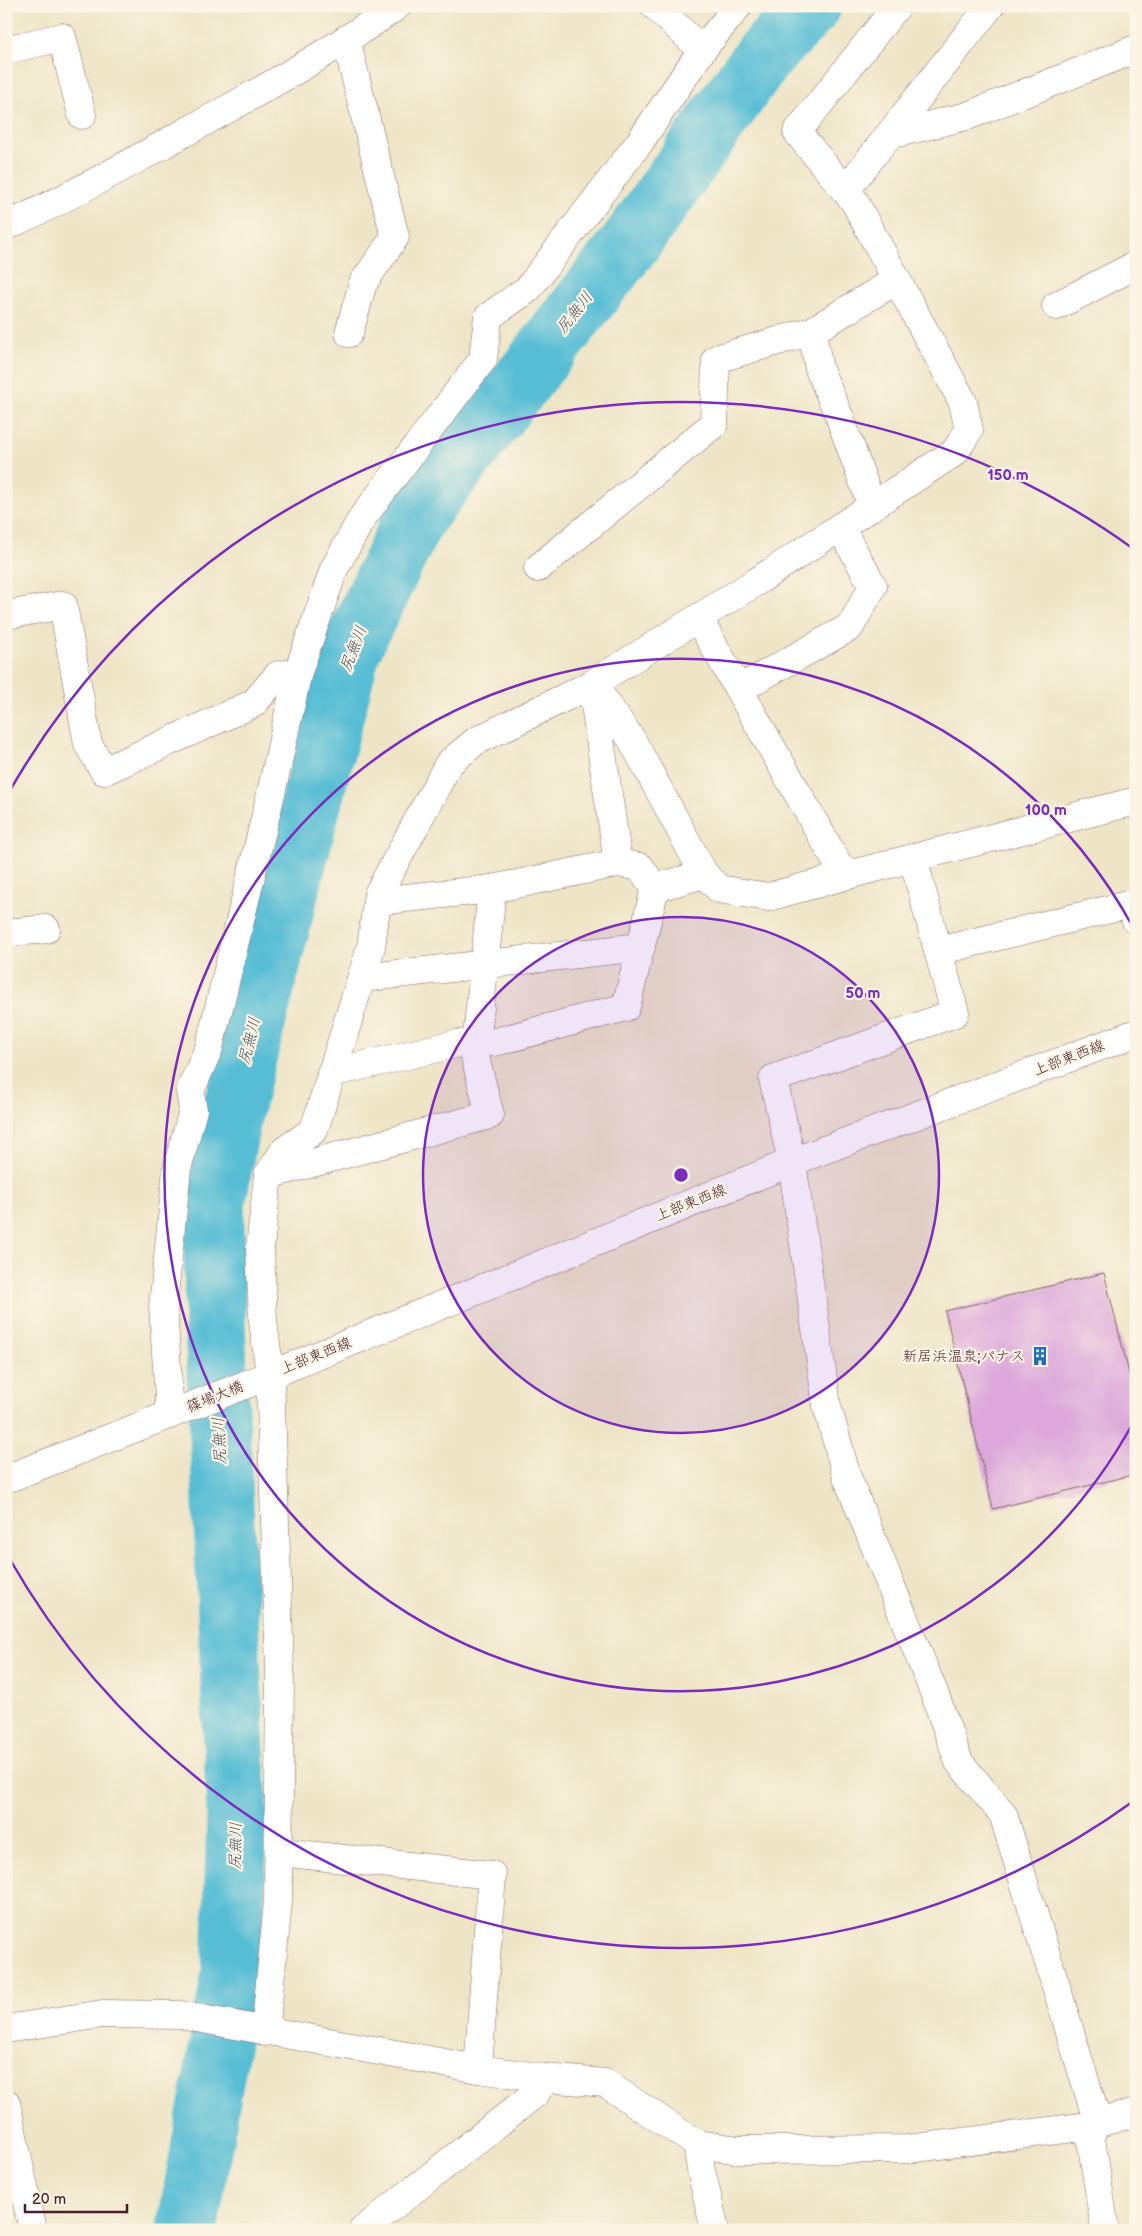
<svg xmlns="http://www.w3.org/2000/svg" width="1142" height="2236" viewBox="0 0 1142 2236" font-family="'Balsamiq Sans','Klee One',sans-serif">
<rect width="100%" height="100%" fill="#fcf5e5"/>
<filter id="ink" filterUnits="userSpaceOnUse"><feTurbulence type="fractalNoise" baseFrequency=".02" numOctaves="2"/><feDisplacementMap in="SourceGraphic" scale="10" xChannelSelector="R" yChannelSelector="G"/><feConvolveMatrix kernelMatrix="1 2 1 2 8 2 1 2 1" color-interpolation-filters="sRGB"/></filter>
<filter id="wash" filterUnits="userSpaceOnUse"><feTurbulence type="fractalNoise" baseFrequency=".0096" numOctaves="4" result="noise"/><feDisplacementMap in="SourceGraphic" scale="20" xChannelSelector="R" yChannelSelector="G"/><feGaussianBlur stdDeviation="1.12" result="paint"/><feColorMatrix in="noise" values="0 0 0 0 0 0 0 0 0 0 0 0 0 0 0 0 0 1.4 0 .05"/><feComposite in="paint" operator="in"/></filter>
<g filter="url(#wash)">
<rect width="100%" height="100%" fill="#eee5c7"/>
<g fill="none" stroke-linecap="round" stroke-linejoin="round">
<path stroke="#56bdd4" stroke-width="61" d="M187,2230L232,1973L237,1817L215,1323L214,1210L231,1117L350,651L414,519L631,242L761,59L811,6"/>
</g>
<g id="blocks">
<path fill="#dca7da" d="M1104,1273L1136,1401V1474L993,1509L945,1311Z"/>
</g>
</g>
<g filter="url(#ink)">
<use href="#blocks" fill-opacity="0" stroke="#836462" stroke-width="1"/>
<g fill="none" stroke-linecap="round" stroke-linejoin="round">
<g stroke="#836462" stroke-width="29">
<g id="minor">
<path d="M655,6L702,50"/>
<path d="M346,39L395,237L363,283L349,333"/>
<path d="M6,50L62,37L82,115"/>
<path d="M890,135L967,116L1136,49"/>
<path d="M845,191L990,6"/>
<path d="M6,226C64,200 119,169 175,138C250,97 326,55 397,6"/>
<path d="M1056,306L1136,265"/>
<path d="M812,331L819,369L840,418L872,506"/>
<path d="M538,568L714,424L716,359L812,331L897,280"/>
<path d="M6,615L63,605L88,744L104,771L254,703L278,675L298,672"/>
<path d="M698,618L839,866L852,874L913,858"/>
<path d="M739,689L850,627L873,586L840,527"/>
<path d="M618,863L640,867L655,888"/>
<path d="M704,874L719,889L768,897L852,874"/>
<path d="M377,901L492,889"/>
<path d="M6,933L46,929"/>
<path d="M938,951L1131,904L1136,921"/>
<path d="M361,978L641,947"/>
<path d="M331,1073L455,1044L495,1042L626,1007L655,888L704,874L632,740L595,687"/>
<path d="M268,1175L490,1115L475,1057L492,889L618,863L592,684"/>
<path d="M170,1415L163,1306L177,1169L193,1110L190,1091L209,1048L270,798L298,672L334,569L362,518L483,359L488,317L528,289L639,143L702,50L738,6"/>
<path d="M6,1479L270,1375L792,1162L1136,1033"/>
<path d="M280,1852L492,1875L478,2069"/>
<path d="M6,2029L102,2014L180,2015L478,2069L545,2078L605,2083L697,2144L739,2150L908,2149L1089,2126L1136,2112"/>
<path d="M265,2032L278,1902L280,1669L270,1375L263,1321L260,1248L268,1175L284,1151L314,1130L371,947L378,894L449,763L476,741L592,684L756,582L955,452L969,430L963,402L854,201L797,132L897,6"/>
<path d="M6,2103L33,2230"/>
<path d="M1098,2123L1003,1814L959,1762L935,1695L847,1477L827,1406L792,1162L773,1079L955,1013L913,858L1136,801"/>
<path d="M1089,2126L1105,2230"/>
<path d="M697,2144L701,2170L715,2230"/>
<path d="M363,2230L536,2093L545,2078"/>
</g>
</g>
<use href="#minor" stroke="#fff" stroke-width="28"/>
</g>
</g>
<circle cx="681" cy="1175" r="258" fill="#7b2cbf" fill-opacity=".12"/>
<g fill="none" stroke="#7b2cbf" stroke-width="2.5">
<circle cx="681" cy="1175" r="258"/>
<path d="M1134 1421A516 516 0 1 1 1134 929"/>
<path d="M1135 1800A773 773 0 0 1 8 1556M8 794A773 773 0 0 1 1135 550"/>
</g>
<defs>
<g id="building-bare" transform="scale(1.5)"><path d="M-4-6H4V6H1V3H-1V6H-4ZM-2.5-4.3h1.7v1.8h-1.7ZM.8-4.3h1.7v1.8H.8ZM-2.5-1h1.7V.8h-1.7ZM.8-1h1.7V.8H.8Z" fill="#1f6fb2" stroke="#fcf5e5" stroke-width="2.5" paint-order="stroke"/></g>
</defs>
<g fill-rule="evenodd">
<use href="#building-bare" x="1040" y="1356"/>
</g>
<g text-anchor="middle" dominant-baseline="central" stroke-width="4.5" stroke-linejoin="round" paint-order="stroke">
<g font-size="15" fill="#4a1f2b" stroke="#fcf5e5">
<text transform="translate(1069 1058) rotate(-21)">上部東西線</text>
<text transform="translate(691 1203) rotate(-22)">上部東西線</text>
<text transform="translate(316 1356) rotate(-22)">上部東西線</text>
<text transform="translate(215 1397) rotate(-22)">篠場大橋</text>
</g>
<g font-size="15" fill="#4a1f2b" stroke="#fcf5e5" text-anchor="end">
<text x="1025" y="1356">新居浜温泉;パナス</text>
</g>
<g font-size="16" font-style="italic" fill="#4e5666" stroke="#fcf5e5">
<text transform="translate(575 313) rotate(-52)">尻無川</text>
<text transform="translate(354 649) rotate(-69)">尻無川</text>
<text transform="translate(250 1041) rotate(-76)">尻無川</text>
<text transform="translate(220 1441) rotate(-93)">尻無川</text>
<text transform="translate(236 1846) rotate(-89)">尻無川</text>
</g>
</g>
<circle cx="681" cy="1175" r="8" fill="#7b2cbf" stroke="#fcf5e5" stroke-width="2.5"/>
<g font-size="15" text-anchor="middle" font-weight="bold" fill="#7b2cbf" stroke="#fcf5e5" stroke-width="4.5" stroke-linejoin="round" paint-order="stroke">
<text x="1008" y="480">150 m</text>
<text x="1046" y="815">100 m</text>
<text x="863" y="998">50 m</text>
</g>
<rect width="1142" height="2236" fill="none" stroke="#fcf5e5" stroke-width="25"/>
<path d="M25 2204v8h102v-8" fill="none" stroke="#4a1f2b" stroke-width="2.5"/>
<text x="32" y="2204" font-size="15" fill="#4a1f2b" stroke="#fcf5e5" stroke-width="4" paint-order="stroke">20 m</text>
</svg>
